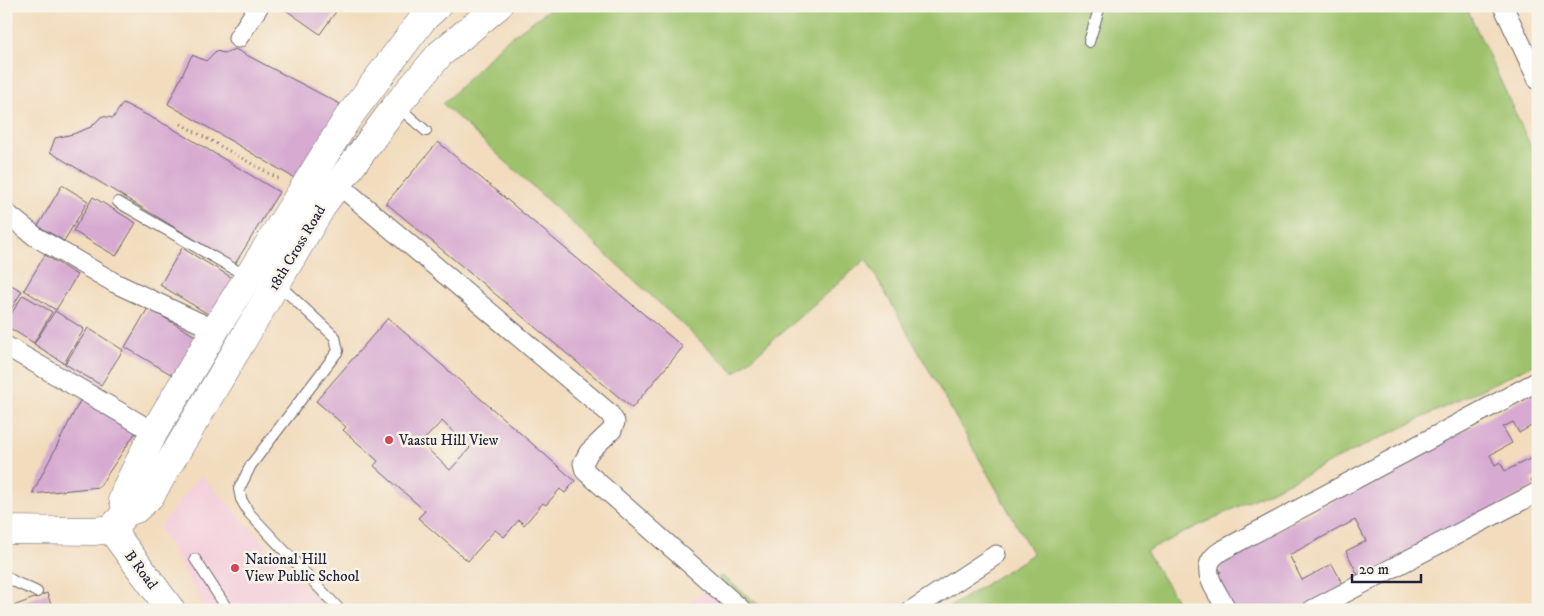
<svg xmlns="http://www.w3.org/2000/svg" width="1544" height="616" viewBox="0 0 1544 616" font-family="'IM FELL DW Pica',serif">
<rect width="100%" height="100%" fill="#f7f3e8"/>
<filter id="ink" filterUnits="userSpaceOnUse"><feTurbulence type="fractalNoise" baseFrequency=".02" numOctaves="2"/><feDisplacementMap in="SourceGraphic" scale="10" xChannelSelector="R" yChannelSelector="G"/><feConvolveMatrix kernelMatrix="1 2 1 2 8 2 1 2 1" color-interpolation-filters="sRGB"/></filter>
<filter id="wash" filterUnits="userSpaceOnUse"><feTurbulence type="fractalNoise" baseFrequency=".0096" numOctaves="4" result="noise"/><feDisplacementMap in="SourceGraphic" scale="20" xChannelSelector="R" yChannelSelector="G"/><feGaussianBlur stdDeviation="1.12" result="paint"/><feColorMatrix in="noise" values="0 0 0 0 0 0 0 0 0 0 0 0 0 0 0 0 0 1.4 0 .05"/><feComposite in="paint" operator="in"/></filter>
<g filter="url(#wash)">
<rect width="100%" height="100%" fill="#f2dcbd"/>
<g fill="#f4cfdc">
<path d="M201,475L218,493L325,610H206L159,527Z"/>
<path d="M718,578L741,610H682Z"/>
</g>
<g fill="#9ec26c" stroke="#607254">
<path d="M554,6H1466L1538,162V362L1146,551L1183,610H945L1033,554L866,259L735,373L443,104L504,42Z"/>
<path d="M720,576L724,577L765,610H741L718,578Z"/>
</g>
<g id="blocks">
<g fill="#d7aad1" fill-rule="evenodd">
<path d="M280,6H340L320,34Z"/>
<path d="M235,49L340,104L296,179L168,104L192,55L206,61L216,51L224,53Z"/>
<path d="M123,103L172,128L279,192L235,264L50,152L55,138L73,134L91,127L102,116L113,118Z"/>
<path d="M438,142L683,347L632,408L386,203Z"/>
<path d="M62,185L88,201L64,241L38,226Z"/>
<path d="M93,197L136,223L116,256L73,231Z"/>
<path d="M182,248L236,280L213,317L160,285Z"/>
<path d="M45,255L77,275L56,310L24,290Z"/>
<path d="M6,282L22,291L6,318Z"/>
<path d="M23,295L52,312L34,343L6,326V322Z"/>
<path d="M148,308L202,340L179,379L125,347Z"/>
<path d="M55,311L84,329L64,363L34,344Z"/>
<path d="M388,318L575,481L565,493L560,489L546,505L543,503L524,525L519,520L504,537L495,530L468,561L418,518L425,511L374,466L378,461L343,430L346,427L316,401ZM442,421L470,448L450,470L421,443Z"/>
<path d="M88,328L123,350L101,385L65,364Z"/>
<path d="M1538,391V422L1519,433L1513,422L1503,427L1512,443L1490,455L1495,465L1500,462L1505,471L1532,458L1538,469V476L1531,479L1534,487L1360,579L1346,551L1366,541L1355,520L1289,555L1302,580L1332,564L1345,588L1303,610H1231L1213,576L1221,572L1216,563Z"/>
<path d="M83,395L138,429L99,487L32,494Z"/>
<path d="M47,593L53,610H6V609Z"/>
</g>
</g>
</g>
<g filter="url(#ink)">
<use href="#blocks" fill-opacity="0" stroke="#6b6368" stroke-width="1"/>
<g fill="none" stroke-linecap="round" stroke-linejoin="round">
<g stroke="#6b6368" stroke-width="12">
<g id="lane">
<path d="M1089,42L1100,6"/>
<path d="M397,106L426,131"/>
<path d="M118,202L248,277"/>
<path d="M278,284L335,337L338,351L251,465L239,489L241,499L249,513L340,610"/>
<path d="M195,559L228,610"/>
<path d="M6,576C15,584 27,586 37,592"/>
</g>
</g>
<g stroke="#6b6368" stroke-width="21">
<g id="street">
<path d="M1503,6L1538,80"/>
<path d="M238,38L259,6"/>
<path d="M338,184L609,413L615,422L612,430L589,452L583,463L585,471L742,610"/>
<path d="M6,213L36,237L115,283L215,330"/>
<path d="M6,346L154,432"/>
<path d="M912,610L996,555"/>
<path d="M1227,610C1220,596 1201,574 1212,559C1214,556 1218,553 1221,551L1538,381"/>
<path d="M1312,610L1538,492"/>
</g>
</g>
<g stroke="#6b6368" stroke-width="29">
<g id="secondary">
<path d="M127,512L123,498L127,487L154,432L215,330L347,119L423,19L437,6"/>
<path d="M111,529L171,610"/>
<path d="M6,530L94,531L111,529L127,512L136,509L150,496L324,203L396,106L440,54L498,6"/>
</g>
</g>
<path stroke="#6b6368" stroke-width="3" stroke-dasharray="1 4" stroke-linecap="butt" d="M181,124L279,179"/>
<use href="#lane" stroke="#fff" stroke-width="10"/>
<use href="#street" stroke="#fff" stroke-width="19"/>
<use href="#secondary" stroke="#fff" stroke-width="28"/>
</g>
</g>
<g fill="#d1495b" stroke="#f7f3e8" stroke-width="2">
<circle cx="389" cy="440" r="5"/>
<circle cx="235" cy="568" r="5"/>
</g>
<g text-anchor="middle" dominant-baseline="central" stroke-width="5" stroke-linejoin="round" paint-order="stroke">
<g font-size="15" fill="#22223b" stroke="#f7f3e8">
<text transform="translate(297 248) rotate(-59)">18th Cross Road</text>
<text transform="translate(141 570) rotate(53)">B Road</text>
</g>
<g font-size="15" fill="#22223b" stroke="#f7f3e8" text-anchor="start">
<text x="399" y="440">Vaastu Hill View</text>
<text x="245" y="559">National Hill<tspan x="245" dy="17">View Public School</tspan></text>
</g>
</g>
<rect width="1544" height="616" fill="none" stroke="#f7f3e8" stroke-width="25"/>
<path d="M1352 574v8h69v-8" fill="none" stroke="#22223b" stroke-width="2.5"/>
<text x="1359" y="574" font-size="15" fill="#22223b" stroke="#f7f3e8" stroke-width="4" paint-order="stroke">20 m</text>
</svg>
